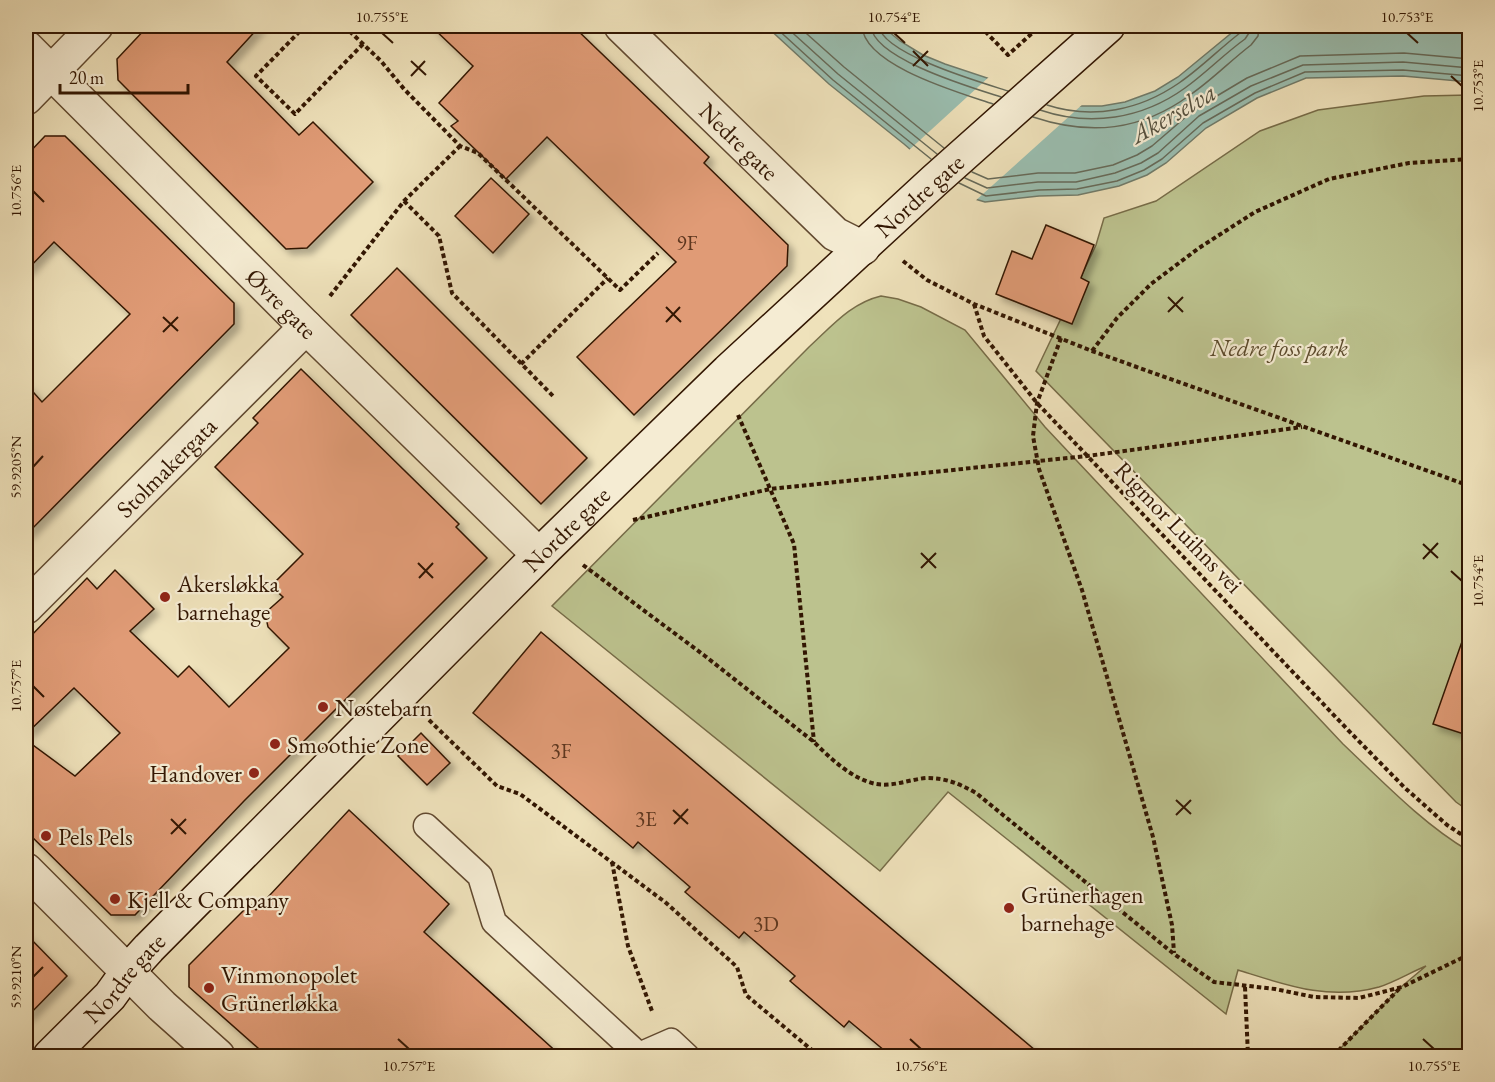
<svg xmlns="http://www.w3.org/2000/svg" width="1495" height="1082" viewBox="0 0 1495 1082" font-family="'EB Garamond',serif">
<defs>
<filter id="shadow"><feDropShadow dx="5.5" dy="5.5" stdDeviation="3" flood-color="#0004"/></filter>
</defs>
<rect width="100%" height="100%" fill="#efe2bb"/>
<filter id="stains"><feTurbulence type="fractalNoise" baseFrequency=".00333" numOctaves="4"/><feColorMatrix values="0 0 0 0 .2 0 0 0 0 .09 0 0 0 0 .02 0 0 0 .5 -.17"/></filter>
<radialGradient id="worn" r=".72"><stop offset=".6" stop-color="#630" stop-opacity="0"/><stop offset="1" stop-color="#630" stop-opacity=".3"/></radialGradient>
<g fill="#bcc28e" stroke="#776c48" stroke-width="1.5">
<path d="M1469,95V811L1456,802L1036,371L1096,245L1104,218L1156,201L1260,131L1318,110L1424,96Z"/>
<path d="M881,296L898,299L921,307L965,330L1045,427L1343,744C1381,780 1424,825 1469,851V1056H1333L1401,987L1426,966C1411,972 1395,982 1379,987C1328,1001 1286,985 1238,970L1226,1014L948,792L880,871L552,606L809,347C832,326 851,303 881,296Z"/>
</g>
<path fill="#9abeb0" stroke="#707b6a" stroke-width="1.5" d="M766,26H882L900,41L923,55L945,64L1056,101L1079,106H1102L1125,102L1155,91L1178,77L1240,26H1469V82L1403,76L1306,78L1257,98L1206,128L1166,163L1147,175L1119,186L1078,195L1039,196L985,202L975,199L954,187L904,144L829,84Z"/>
<path fill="#efe2bb" d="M990,76L1057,98L1084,103L974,202L952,190L908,151Z"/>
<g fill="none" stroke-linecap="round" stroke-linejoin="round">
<g stroke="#666a59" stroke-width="1.5">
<path d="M774,26L833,80L931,159"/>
<path d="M785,26L838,74L937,154"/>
<path d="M798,26L844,67L944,148"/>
<path d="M862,26C864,66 961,93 993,104"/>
<path d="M871,26C873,59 973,88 1001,97"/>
<path d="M879,26C882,54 983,83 1008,91"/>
<path d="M1047,105C1093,120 1140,110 1179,83C1201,68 1219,49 1240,33L1243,26"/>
<path d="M1040,110C1090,127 1142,119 1185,88C1206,73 1224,54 1245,39L1249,33L1250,26"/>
<path d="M1033,117C1090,136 1141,131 1190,95C1212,80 1230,61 1251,45L1258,36L1259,26"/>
<path d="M972,172L988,179L1038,173H1075L1113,165L1137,155L1152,146L1195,109L1247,78L1300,56L1404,53L1470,59"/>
<path d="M965,178L987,188L1038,182H1076L1115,173L1141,163L1158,153L1199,116L1251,86L1303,65L1403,62L1470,68"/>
<path d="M959,183L986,196L1039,190L1077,189L1117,181L1144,170L1162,159L1203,123L1255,93L1305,72L1403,70L1470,76"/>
</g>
</g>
<g fill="#e09b76" stroke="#321602" stroke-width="1.5" filter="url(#shadow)">
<path d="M148,26H260L227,62L299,135L313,122L373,182L307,248L286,249L118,80L117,59Z"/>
<path d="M431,26H573L709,157L704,163L788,245L787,266L634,415L577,357L676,262L547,137L506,179L451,126L458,121L439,103L473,66Z"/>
<path d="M45,136H65L151,221L234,303V324L26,535V384L42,402L130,314L54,242L26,271V156Z"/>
<path d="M491,178L529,214L493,253L455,216Z"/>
<path d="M1046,225L1094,245L1081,278L1089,282L1072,324L996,294L1012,251L1032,259Z"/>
<path d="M397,268L587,458L541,504L351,315Z"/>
<path d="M301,369L459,524L456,527L487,558L244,801L135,915H111L26,831V740L75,776L120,733L74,688L26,734V641L87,578L97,589L115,570L154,609L130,631L178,677L189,666L229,707L289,648L268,627L265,613L283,597L271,586L303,554L215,467L258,423L253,418Z"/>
<path d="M541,632L1042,1056H891L849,1021L844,1027L790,981L795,976L744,932L739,938L685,892L690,887L638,842L633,848L473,713Z"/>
<path d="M1465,633L1470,634V736L1433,724Z"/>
<path d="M421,733L450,763L427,785L398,756Z"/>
<path d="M349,810L449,904L424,932L561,1056H267L189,987V965L250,904L256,910Z"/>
<path d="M26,934L67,976L26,1018Z"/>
</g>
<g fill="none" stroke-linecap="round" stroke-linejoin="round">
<g stroke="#614930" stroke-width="27">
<path id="lane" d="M426,826L480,876L494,922L639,1055L671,1041L687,1056"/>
</g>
<g stroke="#614930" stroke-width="36">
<g id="street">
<path id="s1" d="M621,26L835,234L863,248"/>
<path id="s2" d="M26,47L306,327L539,555"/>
<path d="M26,98L96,26"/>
<path id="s3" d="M26,607L306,327"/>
<path d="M26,870L162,1006L218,1056"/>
</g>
</g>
<g stroke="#321602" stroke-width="36">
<g id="secondary">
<path id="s4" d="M50,1056L110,996L128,971L149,948L546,548L728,371L934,181L1108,26"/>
</g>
</g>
<g stroke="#321602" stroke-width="4" stroke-dasharray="4.5 3" stroke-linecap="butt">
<path d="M305,26L256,76L295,114L363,44"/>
<path d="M344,26L381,61L404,89L460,146L478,153L620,290L658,253"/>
<path d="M980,26L1008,55L1040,26"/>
<path d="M404,201L439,236L452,293L553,396"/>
<path d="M903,261L927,280L974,304L1092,351L1470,486"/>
<path d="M330,296L404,201L460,146"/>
<path d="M974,304L984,336L1037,403L1348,730L1405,788L1447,825L1470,840"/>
<path d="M1061,338L1037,403L1033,436L1039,469L1082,590L1153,837L1172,925L1174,953"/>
<path d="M1092,351L1117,318L1151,284L1199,248L1255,212L1329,179L1409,163L1470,159"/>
<path d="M521,364L608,278"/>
<path d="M738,415L794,544L814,742"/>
<path d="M633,520L770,489L1087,456L1302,427"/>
<path d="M583,565L705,656L814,742C831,759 852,779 876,784C894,787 910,779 927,778C946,778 960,784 976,793L1174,954L1214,982L1275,989L1314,997L1359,998L1402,987L1470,954"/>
<path d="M429,720L497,786L520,794L665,902L737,967L746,995L819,1056"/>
<path d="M612,862L628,946L652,1011"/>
<path d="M1245,987L1248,1056"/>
<path d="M1333,1056L1401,987"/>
</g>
<use href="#lane" stroke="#f5ecd3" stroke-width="24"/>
<use href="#street" stroke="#f5ecd3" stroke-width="33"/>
<use href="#secondary" stroke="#f5ecd3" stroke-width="33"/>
</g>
<path fill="none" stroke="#321602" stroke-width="2" d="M382,33L393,43M894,33L905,43M1407,33L1418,43M913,51L928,66M411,61L426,75M913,66L928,51M411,76L425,61M1451,76L1462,86M33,191L44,202M1168,297L1183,312M666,307L681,322M1168,312L1183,297M163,317L178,331M666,322L680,307M163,332L178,317M33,467L43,456M1423,544L1438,558M921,553L936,568M1423,559L1438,543M418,563L433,578M921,568L936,553M1451,571L1462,581M419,578L433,563M33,686L44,697M1176,800L1191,814M673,810L688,824M1176,815L1191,800M171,819L186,834M674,824L688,809M171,834L186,819M33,977L43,967M398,1039L409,1049M910,1039L921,1049M1423,1039L1434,1049"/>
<g fill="#8f2418" stroke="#f5ecd3" stroke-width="2">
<circle cx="165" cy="597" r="6"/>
<circle cx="323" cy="707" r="6"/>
<circle cx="275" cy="744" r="6"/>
<circle cx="254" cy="773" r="6"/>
<circle cx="46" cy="836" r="6"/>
<circle cx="115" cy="899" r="6"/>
<circle cx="1009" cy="908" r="6"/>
<circle cx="209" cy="988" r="6"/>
</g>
<g text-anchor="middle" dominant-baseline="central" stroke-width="4.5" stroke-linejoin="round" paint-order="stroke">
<g font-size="21" fill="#5e371f">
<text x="687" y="242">9F</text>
<text x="561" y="750">3F</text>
<text x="646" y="818">3E</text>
<text x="766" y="923">3D</text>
</g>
<g font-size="24" fill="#321602" stroke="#f5ecd3">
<text stroke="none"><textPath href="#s1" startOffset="165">Nedre gate</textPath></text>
<text stroke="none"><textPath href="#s4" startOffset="1224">Nordre gate</textPath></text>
<text stroke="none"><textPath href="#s2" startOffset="362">Øvre gate</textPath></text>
<text stroke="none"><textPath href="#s3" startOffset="198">Stolmakergata</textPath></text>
<text transform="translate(1179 527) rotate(46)">Rigmor Luihns vei</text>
<text stroke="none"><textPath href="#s4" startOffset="738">Nordre gate</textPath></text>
<text stroke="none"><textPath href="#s4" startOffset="108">Nordre gate</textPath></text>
</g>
<g font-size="24" font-style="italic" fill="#5b4a2c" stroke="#f5ecd3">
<text x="1279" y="347">Nedre foss park</text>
</g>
<g font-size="24" fill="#321602" stroke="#f5ecd3" text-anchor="start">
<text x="177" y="583">Akersløkka<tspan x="177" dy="28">barnehage</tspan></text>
<text x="335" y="707">Nøstebarn</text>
<text x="287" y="744">Smoothie Zone</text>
<text x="242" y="773" text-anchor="end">Handover</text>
<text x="58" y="836">Pels Pels</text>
<text x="1021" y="894">Grünerhagen<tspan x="1021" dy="28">barnehage</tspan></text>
<text x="127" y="899">Kjell &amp; Company</text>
<text x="221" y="974">Vinmonopolet<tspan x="221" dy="28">Grünerløkka</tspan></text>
</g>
<g font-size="26" font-style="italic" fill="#56513f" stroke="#f5ecd3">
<text transform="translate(1173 113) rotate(-30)">Akerselva</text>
</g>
</g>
<rect width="1495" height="1082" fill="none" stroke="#efe2bb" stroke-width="66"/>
<path d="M60 84v9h128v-9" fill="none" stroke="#321602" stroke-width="3"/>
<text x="69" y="84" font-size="18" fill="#321602" stroke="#f5ecd3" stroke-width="4.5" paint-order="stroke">20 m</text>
<rect x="33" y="33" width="1429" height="1016" fill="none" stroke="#321602" stroke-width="2"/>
<g font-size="15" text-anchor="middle" fill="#321602">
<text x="382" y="22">10.755°E</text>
<text x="894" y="22">10.754°E</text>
<text x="1407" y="22">10.753°E</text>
<text transform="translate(1478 86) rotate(-90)" y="5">10.753°E</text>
<text transform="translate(16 191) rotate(-90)" y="5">10.756°E</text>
<text transform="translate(16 467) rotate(-90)" y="5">59.9205°N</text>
<text transform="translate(1478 581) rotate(-90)" y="5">10.754°E</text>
<text transform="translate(16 686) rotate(-90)" y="5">10.757°E</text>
<text transform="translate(16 977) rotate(-90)" y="5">59.9210°N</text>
<text x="409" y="1071">10.757°E</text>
<text x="921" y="1071">10.756°E</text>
<text x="1434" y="1071">10.755°E</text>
</g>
<rect width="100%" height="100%" filter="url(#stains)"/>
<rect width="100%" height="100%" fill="url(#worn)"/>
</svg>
